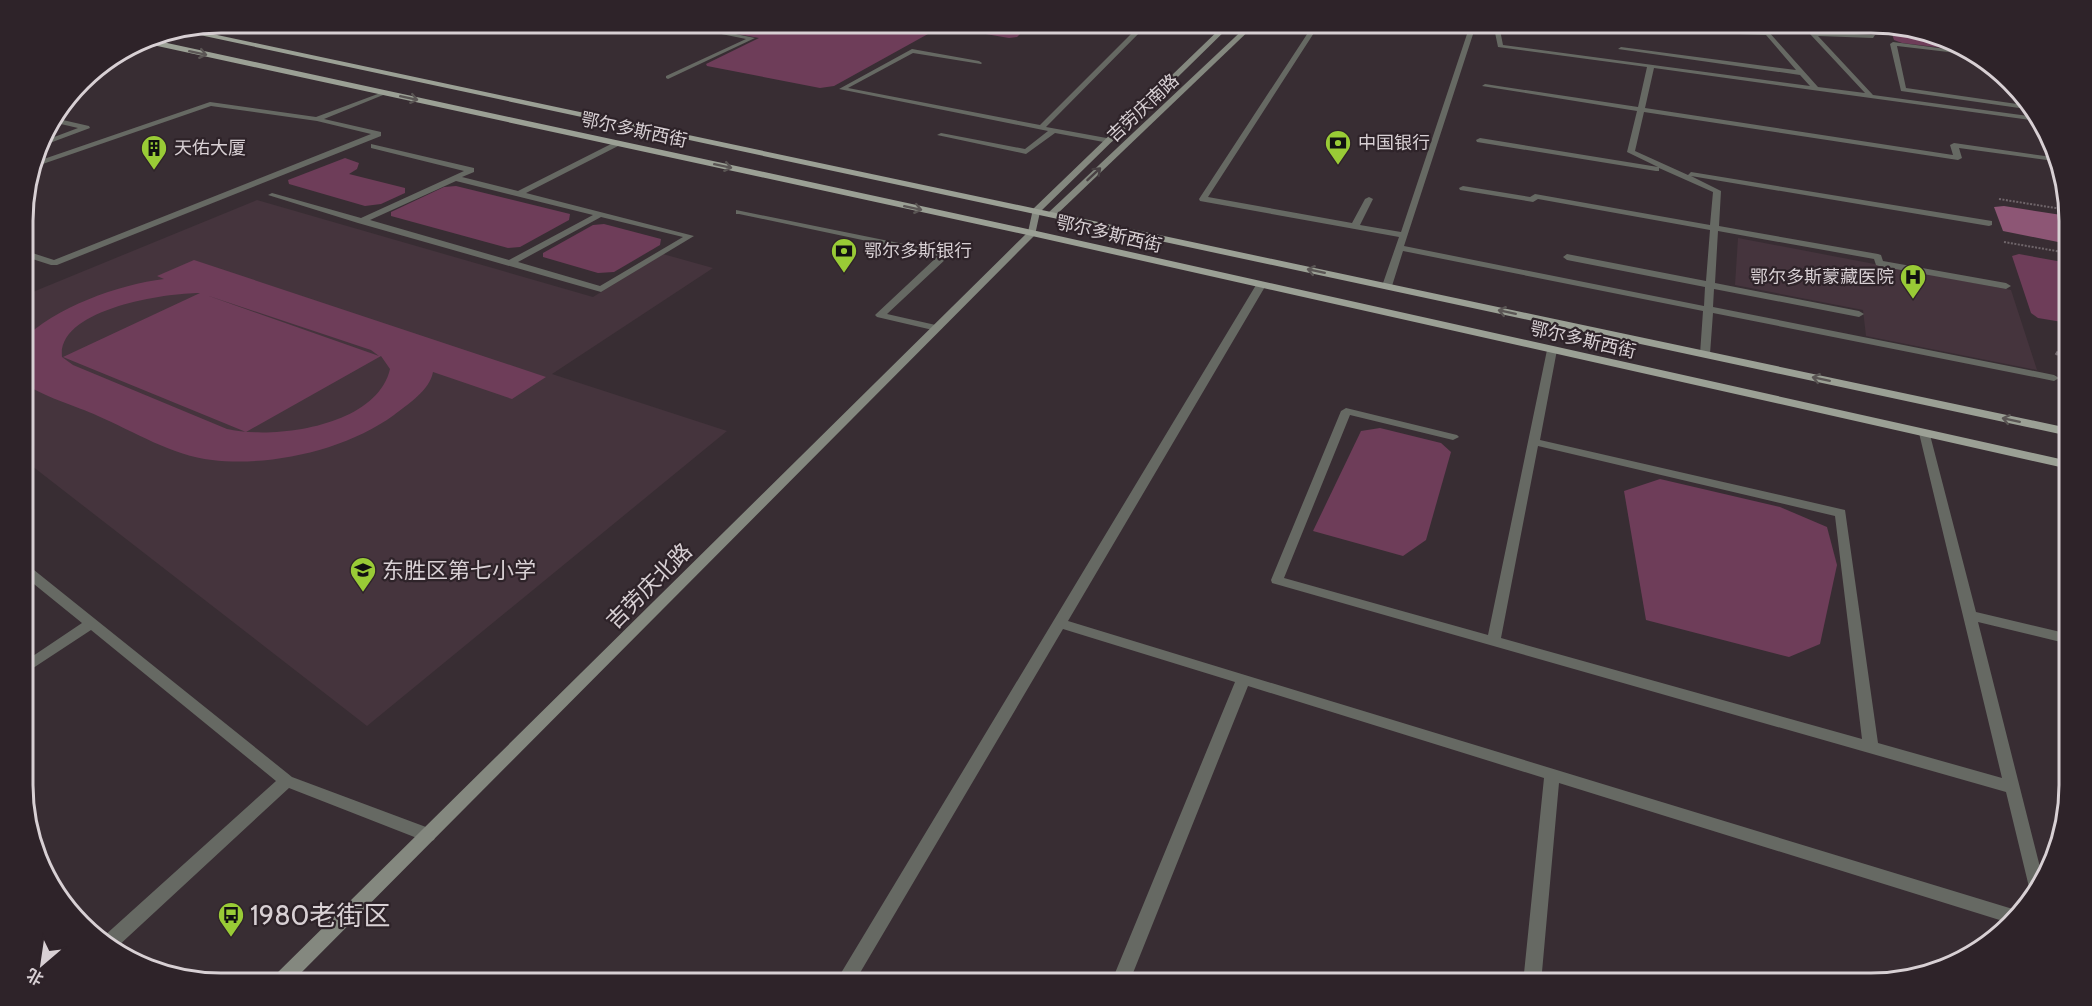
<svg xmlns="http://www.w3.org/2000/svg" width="2092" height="1006" viewBox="0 0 2092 1006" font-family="Cabin,'Noto Sans SC',sans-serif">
<rect width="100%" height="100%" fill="#382d33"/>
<g fill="#45343d">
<path d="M257,200L593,297L663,254L713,268L552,374L727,431L367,726L23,459V296Z"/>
<path d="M1738,238L2011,290L2037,370L1866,336L1863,310L1735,285Z"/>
</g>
<g fill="#6e3d59" fill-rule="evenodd">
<path d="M1028,22L1030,24L1017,37L1009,38L945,27L937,29L834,86L820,88L707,66L706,64L759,38L679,23Z"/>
<path d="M1829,23H1871L1958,43L1969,51L1902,43L1894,40L1890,28L1883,26Z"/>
<path d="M345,158L359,163L357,169L349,174L405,188V193L381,204L365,206L289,184L288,180Z"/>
<path d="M456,186L570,214L569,220L520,247L508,248L391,216V212L444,187Z"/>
<path d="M604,224L661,239L660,245L614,272L598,273L543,257V253L593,225Z"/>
<path d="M2019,254L2068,263V323L2038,318L2031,313L2012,256Z"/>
<path d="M194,260L546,377L512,399L433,372C430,390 407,405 394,415C346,450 270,467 212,460C173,456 133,431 98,416C77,406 40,396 23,382V340C53,308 120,284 164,279L157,276ZM200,293L63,357L246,432L381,356L390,369C377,426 275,440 227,429L73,365L62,357C57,309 165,293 200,293ZM206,295L371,350L379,356Z"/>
<path d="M1380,428L1441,443L1451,452L1426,540L1403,556L1313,531L1361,431Z"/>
<path d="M1660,479L1780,507L1827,527L1837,565L1820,644L1789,657L1646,620L1624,491Z"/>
</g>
<path fill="#8d5675" d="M2004,206L2068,216V244L2003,231L1994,207Z"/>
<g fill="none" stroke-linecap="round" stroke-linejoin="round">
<g stroke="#6f656a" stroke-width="2" stroke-dasharray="2 1.5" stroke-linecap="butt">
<path d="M1999,199L2068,210"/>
<path d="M2004,242L2068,253"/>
</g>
<path stroke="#6f656a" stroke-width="3" stroke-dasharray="4 2" stroke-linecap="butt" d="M2056,355L2068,336"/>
<g fill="#666963" fill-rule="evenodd">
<path d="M452,22H462L434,33L429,32Z"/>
<path d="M662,22H677L755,38L668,79L666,78V76L746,39Z"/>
<path d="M1143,22H1150L1046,127L1112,139L1113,141L1109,143L1055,133L1026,154L937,135L941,133L1025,149L1048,131L839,89L912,49L979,61L982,63L981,64L913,53L848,88L1040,125Z"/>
<path d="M1315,22H1321L1208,197L1352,223L1365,199L1369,197L1373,199L1360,225L1401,232L1471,22H1477L1404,246L1704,306L1705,287L1567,260L1563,257L1567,254L1706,281L1710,230L1538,199L1533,202L1460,190L1459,188L1463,186L1530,197L1535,194L1710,225L1713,192L1659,168V171H1656L1477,142L1476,140L1480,138L1658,167L1627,152L1637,111L1482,86L1485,84L1638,107L1647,67L1498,47L1493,23L1531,22L1768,31L1818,87L1865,93L1810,34L1813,32L1875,35L1873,38L1818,36L1873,95L2035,117L2037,121L1654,68L1645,108L1953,155L1950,145L1954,143L2052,157L2054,161L1959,148L1962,158L1958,160L1644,112L1635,151L1688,175L1691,172L1992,221V225L1989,226L1691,176L1721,191L1719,226L1878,254L1881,255L1883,261L2006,283L2011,286L2006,289L1879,266L1876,265L1874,259L1718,231L1715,283L1859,311L1864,314L1859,317L1714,289L1713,307L2054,375L2059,378L2054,381L1713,313L1710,354L1705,357L1700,354L1703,311L1403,251L1392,286L1387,289L1382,286L1399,237L1200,201L1199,199ZM1499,25L1766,35L1796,70L1621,47L1618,49L1800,75L1810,86L1503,45Z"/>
<path d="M1893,42L1969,52L1974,55L1897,46L1906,88L2031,106L2033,110L1901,91L1890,44Z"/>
<path d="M383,92L388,93L324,119L381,132V136L57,265H51L23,256V250L54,260L371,134L317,121L211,106L34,167L35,162L210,102L316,117Z"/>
<path d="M54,118L89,126L90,128L39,147L41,142L78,128L52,122Z"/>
<path d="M615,142L622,144L526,193L694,236L601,292L358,223L268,195L272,193L361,218L464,171L371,148V144L474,168V172L462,177L518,191ZM456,181L593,215L509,260L370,220ZM601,217L683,237L600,286L518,262Z"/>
<path d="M736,210L948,253V257L887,314L940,326L942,328L937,331L877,317L875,315L938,256L739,214H736Z"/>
<path d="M1261,282L1266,285L1068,621L2016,910L2006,922L1559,783L1541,983H1523L1544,778L1248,686L1129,983H1115L1113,978L1235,682L1063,629L854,983H835L1256,285Z"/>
<path d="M1552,347L1557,350L1540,440L1845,510L1878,743L2002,778L1919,433L1921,431H1929L1976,612L2069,634V644L1978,622L2043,879L2032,892L2029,887L2006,792L1272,583L1271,580L1341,411L1346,408L1457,435L1459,437L1453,440L1350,415L1284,578L1488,635L1547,350ZM1538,446L1835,516L1862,739L1501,638Z"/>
<path d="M24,565L29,566L292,777L434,830L436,835L434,840L428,842L422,840L289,788L116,948L103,937L276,781L91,630L24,674V662L82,623L24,576Z"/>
</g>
<g fill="#84887f" fill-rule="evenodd">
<path d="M1227,22H1234L1040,212L1035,235L291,983H270L273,977L1028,232L1033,209Z"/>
<path d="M1251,22H1258L1054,217H1048V213Z"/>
</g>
<g fill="#9ba095" fill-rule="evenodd">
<path d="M189,29L2068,428L2069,436L181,31Z"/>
<path d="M144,38L1032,230L2069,461V469L1032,236L139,42Z"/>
</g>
</g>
<defs><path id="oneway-shaft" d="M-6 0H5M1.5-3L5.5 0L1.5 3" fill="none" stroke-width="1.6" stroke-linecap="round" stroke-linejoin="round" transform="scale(1.5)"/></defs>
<g stroke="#5a5554">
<use href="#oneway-shaft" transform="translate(198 53) rotate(12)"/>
<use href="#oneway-shaft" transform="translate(409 98) rotate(12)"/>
<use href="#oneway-shaft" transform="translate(723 166) rotate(12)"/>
<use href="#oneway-shaft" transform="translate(913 208) rotate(12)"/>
<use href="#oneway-shaft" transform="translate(1316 271) rotate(-168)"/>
<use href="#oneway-shaft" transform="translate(1507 312) rotate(-168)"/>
<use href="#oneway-shaft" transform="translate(1821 379) rotate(-168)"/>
<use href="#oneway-shaft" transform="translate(2011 420) rotate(-168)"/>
</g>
<use stroke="#484143" href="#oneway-shaft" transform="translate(1094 174) rotate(-43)"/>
<defs>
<g id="bank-pin" transform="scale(1.35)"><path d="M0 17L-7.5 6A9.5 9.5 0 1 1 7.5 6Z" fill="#99cb36" stroke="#2e2329"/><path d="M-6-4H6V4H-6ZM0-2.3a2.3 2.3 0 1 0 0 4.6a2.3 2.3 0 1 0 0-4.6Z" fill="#111"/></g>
<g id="building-pin" transform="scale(1.35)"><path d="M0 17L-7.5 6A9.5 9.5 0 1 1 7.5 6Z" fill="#99cb36" stroke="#2e2329"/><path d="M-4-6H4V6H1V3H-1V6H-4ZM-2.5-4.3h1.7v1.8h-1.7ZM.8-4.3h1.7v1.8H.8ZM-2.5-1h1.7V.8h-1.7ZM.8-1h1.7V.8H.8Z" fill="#111"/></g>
<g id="hospital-pin" transform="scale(1.35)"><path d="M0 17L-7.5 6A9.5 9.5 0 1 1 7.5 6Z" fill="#99cb36" stroke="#2e2329"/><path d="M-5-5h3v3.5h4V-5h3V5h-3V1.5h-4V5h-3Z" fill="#111"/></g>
<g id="school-pin" transform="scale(1.35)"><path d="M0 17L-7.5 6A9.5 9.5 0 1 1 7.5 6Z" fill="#99cb36" stroke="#2e2329"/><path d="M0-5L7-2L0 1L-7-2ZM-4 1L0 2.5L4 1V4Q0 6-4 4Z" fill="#111"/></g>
<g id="bus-pin" transform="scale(1.35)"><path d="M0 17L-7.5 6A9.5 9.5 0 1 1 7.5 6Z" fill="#99cb36" stroke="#2e2329"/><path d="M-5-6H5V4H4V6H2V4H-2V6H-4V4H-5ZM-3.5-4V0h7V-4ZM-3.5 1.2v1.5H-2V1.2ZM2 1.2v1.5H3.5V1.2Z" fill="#111"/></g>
</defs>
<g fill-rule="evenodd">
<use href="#bank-pin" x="1338" y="143"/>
<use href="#building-pin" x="154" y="148"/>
<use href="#bank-pin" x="844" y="251"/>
<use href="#hospital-pin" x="1913" y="277"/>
<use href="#school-pin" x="363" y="570"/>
<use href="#bus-pin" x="231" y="915"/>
</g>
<g text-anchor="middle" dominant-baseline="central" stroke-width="4.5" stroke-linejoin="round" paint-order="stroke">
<g font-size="18" fill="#d8d0d4" stroke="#2e2329">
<text transform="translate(1143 108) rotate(-43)">吉劳庆南路</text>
<text transform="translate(634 130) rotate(12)">鄂尔多斯西街</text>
<text transform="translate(1109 234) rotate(13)">鄂尔多斯西街</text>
<text transform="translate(1583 340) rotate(13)">鄂尔多斯西街</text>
</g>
<g font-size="18" fill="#d8d0d4" stroke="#2e2329" text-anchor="start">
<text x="1358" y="143">中国银行</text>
<text x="174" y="148">天佑大厦</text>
<text x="864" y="251">鄂尔多斯银行</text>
<text x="1894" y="277" text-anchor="end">鄂尔多斯蒙藏医院</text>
</g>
<g font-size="22" fill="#d8d0d4" stroke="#2e2329" text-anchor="start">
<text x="382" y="570">东胜区第七小学</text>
</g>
<g font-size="22" fill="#d8d0d4" stroke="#2e2329">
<text transform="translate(649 586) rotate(-45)">吉劳庆北路</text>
</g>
<g font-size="27" fill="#d8d0d4" stroke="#2e2329" text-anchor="start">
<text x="250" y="915">1980老街区</text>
</g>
</g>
<path d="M0 0H2092V1006H0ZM221 33H1871A188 188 0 0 1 2059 221V785A188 188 0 0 1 1871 973H221A188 188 0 0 1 33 785V221A188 188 0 0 1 221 33Z" fill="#2e2329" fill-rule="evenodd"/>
<path fill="none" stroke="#d8d0d4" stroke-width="3" d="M221 33H1871A188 188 0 0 1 2059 221V785A188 188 0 0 1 1871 973H221A188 188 0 0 1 33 785V221A188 188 0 0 1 221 33Z"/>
<g transform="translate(42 964) rotate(209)" stroke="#2e2329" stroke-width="4.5" paint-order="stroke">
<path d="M0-4.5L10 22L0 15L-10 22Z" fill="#d8d0d4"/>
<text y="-9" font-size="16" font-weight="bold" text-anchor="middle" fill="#d8d0d4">北</text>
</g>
</svg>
